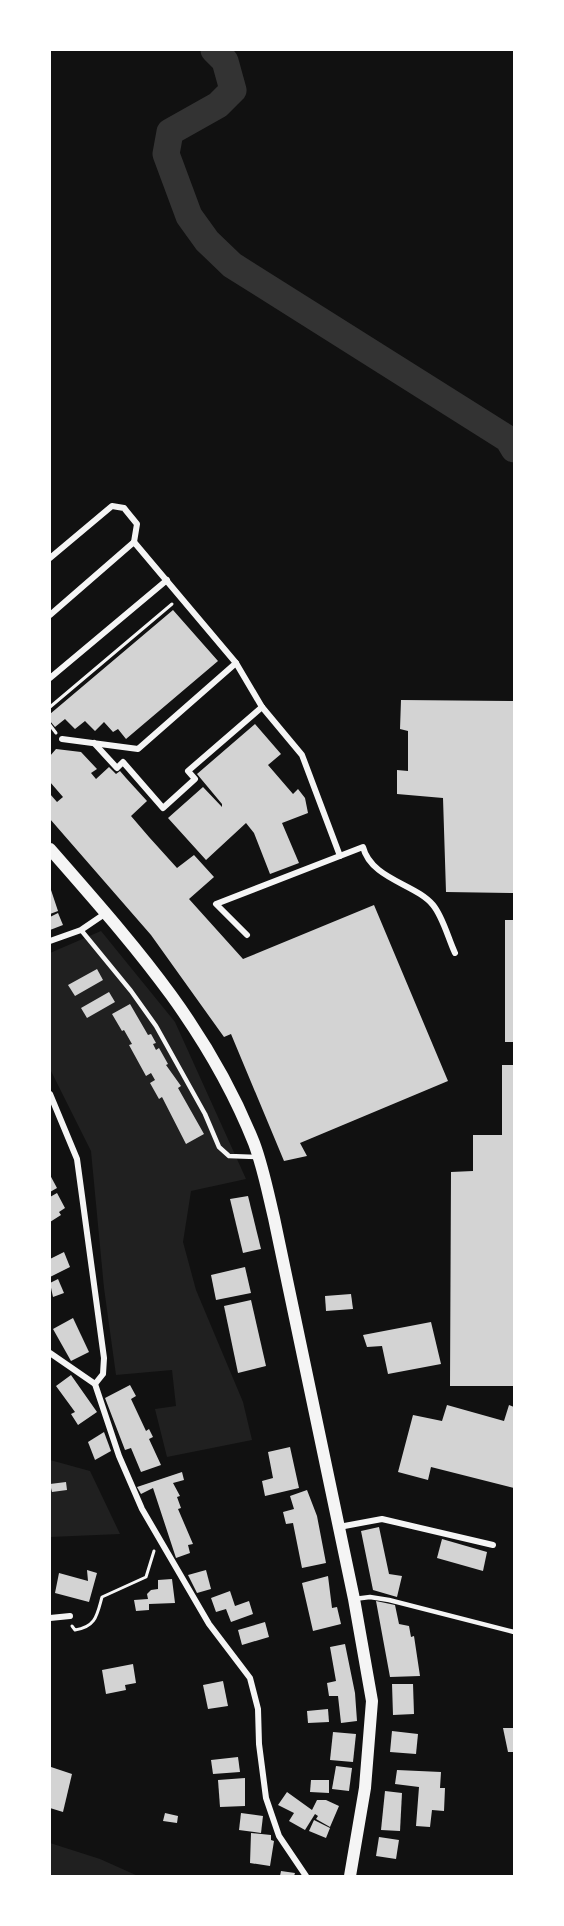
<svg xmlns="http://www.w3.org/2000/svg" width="564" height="1926" viewBox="0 0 564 1926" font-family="'DejaVu Sans',sans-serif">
<rect width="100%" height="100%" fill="#111"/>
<g fill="#202020">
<path d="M101,931L175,1022L246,1179L191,1191L183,1242L196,1290L243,1402L252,1440L167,1457L155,1409L176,1406L172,1370L116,1375L104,1288L91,1151L50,1069V953Z"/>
<path d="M50,1460L90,1471L120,1534L50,1537Z"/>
<path d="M50,1843L100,1859L138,1876H50Z"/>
</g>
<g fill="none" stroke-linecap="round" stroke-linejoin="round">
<path stroke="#333" stroke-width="27" d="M214,50L225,61L233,90L218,105L170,132L166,154L189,216L207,241L232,265L508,439L514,449"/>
</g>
<g fill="#d3d3d3">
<path d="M173,610L218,661L126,739L118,729L113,732L104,722L95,731L85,721L75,729L65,719L55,727L50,721V714Z"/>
<path d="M401,700L514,701V893L446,892L443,798L397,794V770L408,771V731L400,729Z"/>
<path d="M255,724L281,754L268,765L293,794L298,789L305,798L308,813L282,823L299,863L270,874L254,833L246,823L206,860L168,818L203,787L222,807V804L197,774Z"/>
<path d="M56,749L81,752L97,769L91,773L96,779L109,767L116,774L120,771L126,778L147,801L131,816L149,837L177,868L194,855L214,877L189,899L243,959L374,905L448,1081L300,1143L307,1156L284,1161L231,1034L224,1037L151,935L50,819V794L57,802L63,797L50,782V756Z"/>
<path d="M50,887L58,911L50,914Z"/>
<path d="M58,913L63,925L50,930V917Z"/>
<rect x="505" y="920" width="9" height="122"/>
<path d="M97,969L103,980L75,996L68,985Z"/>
<path d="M109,992L115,1002L87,1018L81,1008Z"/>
<path d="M130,1004L148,1035L151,1034L156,1043L153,1044L156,1050L159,1048L168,1064L166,1065L181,1086L178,1088L204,1134L186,1144L162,1097L159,1099L150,1083L155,1080L151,1073L146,1076L129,1045L132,1044L124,1030L122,1031L112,1014Z"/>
<path d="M502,1065H514V1386H450L451,1172L473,1171V1135H502Z"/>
<path d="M50,1175L57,1188L50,1192Z"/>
<path d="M57,1193L65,1208L59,1212L61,1215L50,1222V1197Z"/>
<path d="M248,1196L261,1249L243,1253L230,1199Z"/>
<path d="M64,1252L70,1267L50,1277V1259Z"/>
<path d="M245,1267L251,1293L216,1300L211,1275Z"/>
<path d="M58,1279L64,1293L53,1297L50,1283Z"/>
<path d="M351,1294L353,1309L326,1311L325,1296Z"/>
<path d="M251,1300L266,1366L238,1373L224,1306Z"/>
<path d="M73,1318L89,1352L71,1361L53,1329Z"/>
<path d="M431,1322L441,1364L388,1374L382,1346L367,1347L363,1335Z"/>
<path d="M71,1375L97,1412L78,1425L71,1414L75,1412L56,1386Z"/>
<path d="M130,1385L136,1396L131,1399L146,1431L149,1429L153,1437L149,1439L161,1465L141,1472L131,1448L125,1450L105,1398Z"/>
<path d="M447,1405L504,1421L509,1405L514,1407V1488L431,1467L428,1480L398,1472L413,1415L442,1421Z"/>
<path d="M104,1432L111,1451L95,1460L88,1442Z"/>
<path d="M290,1447L299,1488L265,1496L262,1481L273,1478L268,1452Z"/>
<path d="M182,1472L184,1480L173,1483L180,1496L177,1497L181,1508L178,1509L193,1544L188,1545L190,1553L176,1558L153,1488L141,1494L137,1487Z"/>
<path d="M66,1482L67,1490L52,1492L50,1484Z"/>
<path d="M307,1490L317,1516L326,1563L302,1568L293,1523L286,1524L283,1512L294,1509L290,1496Z"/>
<path d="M379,1527L389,1574L402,1576L397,1597L373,1590L361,1531Z"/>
<path d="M442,1539L487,1552L483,1571L437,1558Z"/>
<path d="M87,1570L97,1573L89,1602L55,1593L59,1573L88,1581Z"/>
<path d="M206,1570L211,1589L197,1593L188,1575Z"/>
<path d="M328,1576L332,1608L337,1607L341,1624L313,1631L302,1583Z"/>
<path d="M172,1579L175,1603L149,1604V1610L136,1611L134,1600L148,1599L147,1594L151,1590L158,1589V1580Z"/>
<path d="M230,1591L235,1606L249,1601L253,1614L231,1622L226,1609L216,1612L211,1598Z"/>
<path d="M376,1601L395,1605L399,1624L409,1626L411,1637L414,1636L420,1676L390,1677Z"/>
<path d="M265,1622L269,1637L242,1645L238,1630Z"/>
<path d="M345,1644L355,1693L357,1721L341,1723L338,1696H329L327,1683L336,1681L330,1647Z"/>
<path d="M133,1664L136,1683L125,1685L126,1690L106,1694L102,1670Z"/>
<path d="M223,1681L228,1706L208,1709L203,1685Z"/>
<path d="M392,1684H413L414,1714L393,1715Z"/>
<path d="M328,1709L329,1722L308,1723L307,1711Z"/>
<path d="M503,1728H514V1752H508Z"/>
<path d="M392,1731L418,1734L416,1754L390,1752Z"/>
<path d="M333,1732L356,1734L353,1762L330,1760Z"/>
<path d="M238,1757L240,1772L213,1774L211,1760Z"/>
<path d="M336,1766L352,1768L349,1791L332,1789Z"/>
<path d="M51,1767L72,1774L63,1812L50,1808Z"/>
<path d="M397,1770L441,1772L440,1788H445L444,1811L432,1810L430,1827L416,1826L419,1787L395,1784Z"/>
<path d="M245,1778V1806L220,1807L218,1780Z"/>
<path d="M311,1780H329V1793L310,1792Z"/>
<path d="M385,1791L402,1793L400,1831L381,1830Z"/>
<path d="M287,1792L312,1810L317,1800H326L339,1806L330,1827L316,1819L318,1816L315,1814L305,1830L289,1821L294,1813L278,1805Z"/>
<path d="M165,1813L178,1816L177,1823L163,1821Z"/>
<path d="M241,1813L263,1816L261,1833L239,1830Z"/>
<path d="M314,1820L330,1828L326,1838L309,1831Z"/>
<path d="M251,1833L271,1835V1840L274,1841L270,1866L250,1863Z"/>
<path d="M379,1837L399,1840L396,1859L376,1856Z"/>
<path d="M281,1871L295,1873L294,1876H280Z"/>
</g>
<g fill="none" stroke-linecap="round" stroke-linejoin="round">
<g stroke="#f5f5f5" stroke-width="3">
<path d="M50,707L172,604"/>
<path d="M50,725L56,733"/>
<path d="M72,1626L75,1630C96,1627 97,1615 102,1597L146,1577L154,1551"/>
</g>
<g stroke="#f5f5f5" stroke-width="4.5">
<path d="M81,930L131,991L156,1026L205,1114L219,1147L229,1156L257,1157"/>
<path d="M354,1599L370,1597L389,1600L514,1632"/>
</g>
<g stroke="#f5f5f5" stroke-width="6">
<path d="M50,558L112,506L124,508L137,524L134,542"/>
<path d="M50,615L134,542L236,663L262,707L302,755L340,856"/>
<path d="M50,678L167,580"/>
<path d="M62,739L138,749L236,663"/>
<path d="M94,743L117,768L123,762L163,808L195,779L188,771L262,707"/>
<path d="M247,935L216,904L363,847C371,879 416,884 433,905C443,917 448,938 455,953"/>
<path d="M50,941L81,930L106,913"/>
<path d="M50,1094L77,1159L104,1358L103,1374L95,1384"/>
<path d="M50,1353L95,1384L119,1456L142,1509L209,1624L250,1678L258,1709L259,1744L266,1798L279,1836L306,1876"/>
<path d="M339,1527L382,1519L493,1545"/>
<path d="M50,1618L70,1616"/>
</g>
<path stroke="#f5f5f5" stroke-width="12" d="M50,849C132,943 207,1025 254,1143C263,1167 268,1193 274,1218L354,1599L372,1701L365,1788L350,1876"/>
</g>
<rect width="564" height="1926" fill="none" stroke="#ffffff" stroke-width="102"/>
</svg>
